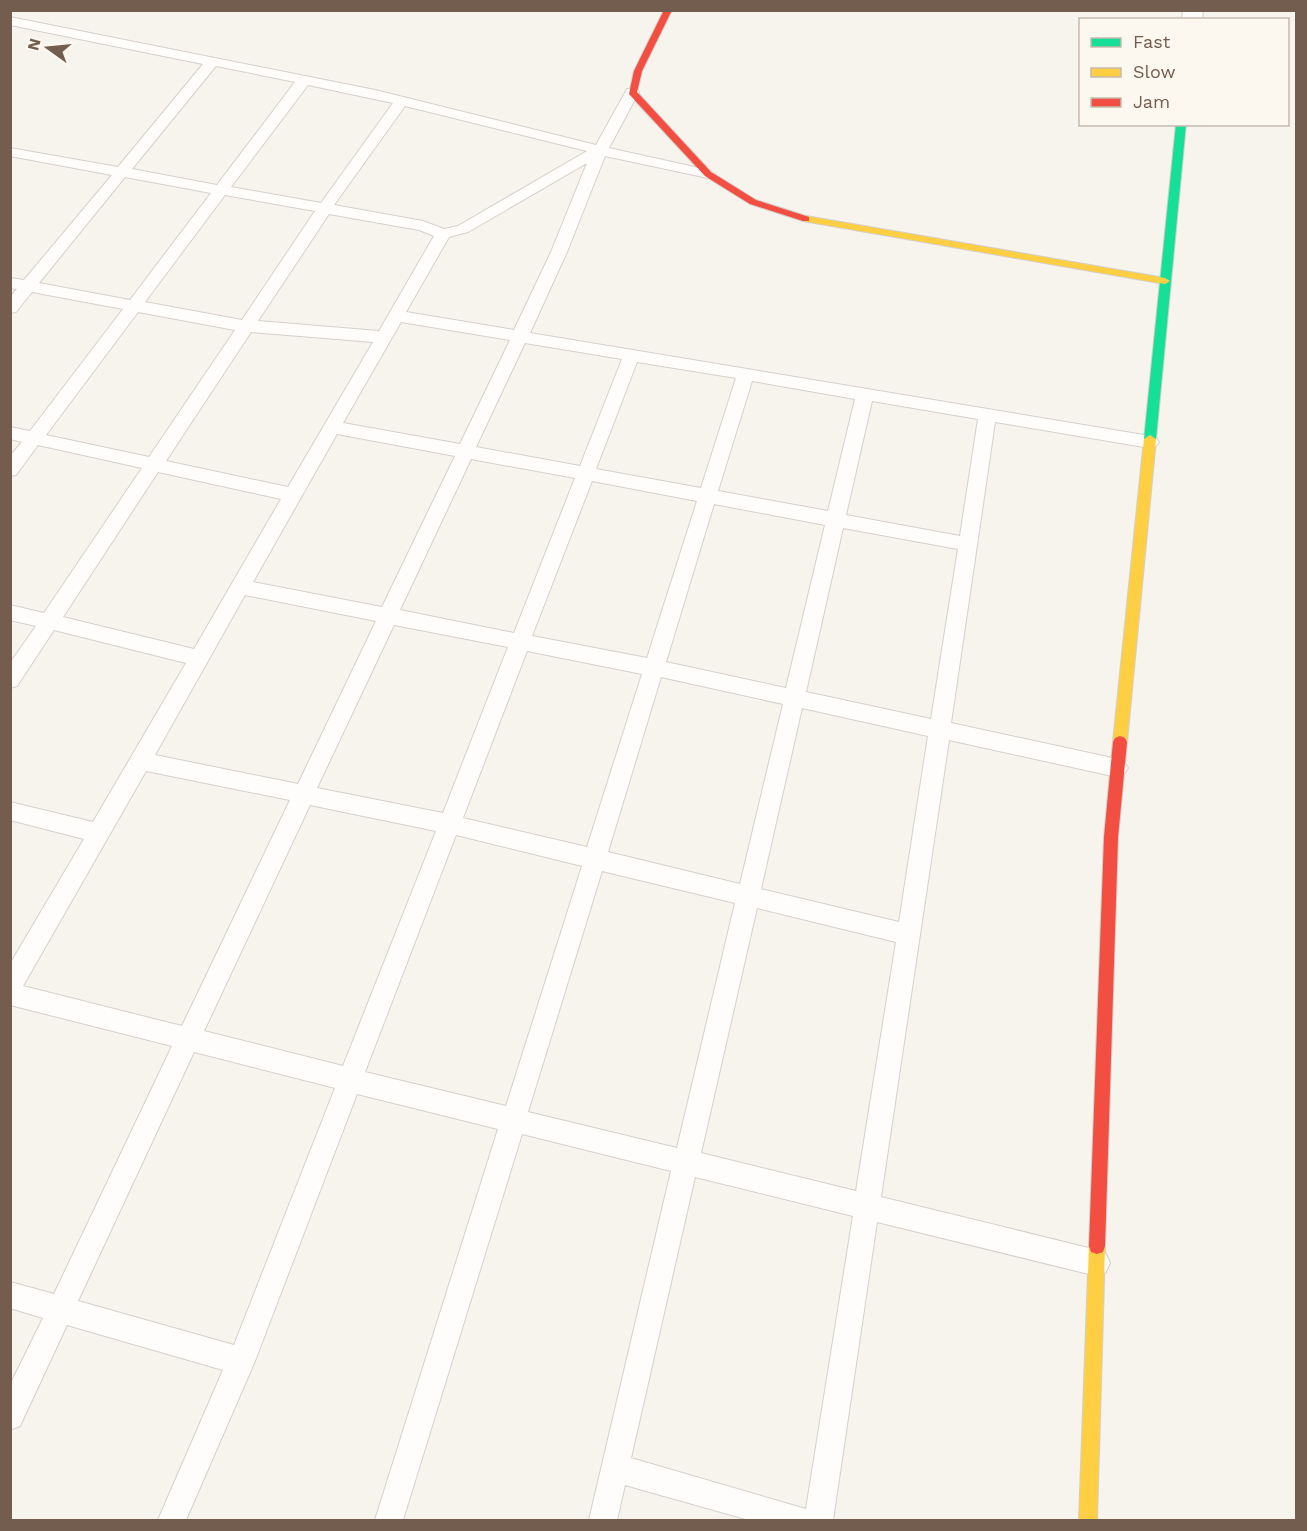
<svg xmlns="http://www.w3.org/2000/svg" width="1307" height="1531" viewBox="0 0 1307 1531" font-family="'Work Sans',sans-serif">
<rect width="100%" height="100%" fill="#f7f3ed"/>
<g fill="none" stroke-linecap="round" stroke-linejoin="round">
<g stroke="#d6d0cb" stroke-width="2">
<path id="lane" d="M10,17L375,90L596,145L627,89H637L639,92L609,148L708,170L715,174L708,178L605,156L567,252L530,333L1150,436L1156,438L1159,442L1156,446L1150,448L995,422L951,723L1117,759L1124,762L1128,768L1124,774L1117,777L949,740L881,1197L1097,1250L1106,1254L1110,1263L1106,1272L1097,1276L877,1222L833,1520H749L625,1485L617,1520H589L671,1171L522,1134L403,1520H375L498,1129L357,1094L255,1361L186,1520H158L223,1370L67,1325L20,1426L10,1430V1385L43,1318L10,1308V1282L54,1294L172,1046L10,1005V964L84,839L10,820V802L93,822L186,663L54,630L17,686L10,688V663L36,626L10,620V605L44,613L142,468L38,445L16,475L10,476V456L22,442L10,439V427L30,431L123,309L32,292L16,312L10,313V297L17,289L10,288V278L24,280L112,175L10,156V148L118,167L203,64L10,25ZM216,66L295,82L217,185L132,169ZM308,85L393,103L321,203L231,187ZM405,106L587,151L458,226L444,229L423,221L334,205ZM587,163L551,252L514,330L406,312L449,237L468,232ZM125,177L211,193L130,300L39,283ZM225,195L315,211L242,320L145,302ZM329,214L419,230L434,236L379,331L258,321ZM138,312L235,330L149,457L46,435ZM401,322L510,340L460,444L343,423ZM251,332L373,342L288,487L166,461ZM525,343L622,359L580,466L476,447ZM637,362L736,378L701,488L596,469ZM752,381L855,399L828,511L718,491ZM872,401L978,419L960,536L846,515ZM337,434L455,456L382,607L253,582ZM471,459L575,478L514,633L400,610ZM158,472L281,499L194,649L63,617ZM592,481L697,501L647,658L532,636ZM714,504L825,525L786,688L666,662ZM843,528L958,549L931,719L806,692ZM245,595L376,621L298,784L155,755ZM394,625L508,647L443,813L317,788ZM527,651L642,674L587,847L463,818ZM661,677L783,704L740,884L608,852ZM802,708L928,736L899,922L761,889ZM146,771L290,800L182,1026L23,986ZM310,805L436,831L343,1066L204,1031ZM456,835L582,866L506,1106L365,1072ZM602,871L735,903L677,1148L528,1112ZM757,908L896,942L856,1191L701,1153ZM194,1052L335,1088L234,1345L78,1301ZM695,1177L853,1216L806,1509L631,1458Z"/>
</g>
<g stroke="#d6d0cb" stroke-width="2">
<path id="street" d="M1183,10H1203L1202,20H1182Z"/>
</g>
<g stroke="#d4cfc8" stroke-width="2">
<path id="fast" d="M1176,124H1186L1156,439L1150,443L1144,439Z"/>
</g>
<g stroke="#d4cfc8" stroke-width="2">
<g id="slow">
<path d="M806,216L1165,278L1170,281L1165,284L803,221V217Z"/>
<path d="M1150,435L1156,439L1127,742L1125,746H1115L1113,742L1144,439Z"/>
<path d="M1097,1238L1103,1240L1105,1246L1097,1520H1079L1089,1246L1091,1240Z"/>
</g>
</g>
<g stroke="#d4cfc8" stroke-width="2">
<g id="jam">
<path d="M664,10H672L642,71L637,92L711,172L756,200L809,217V221H803L750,204L705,176L629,94L634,71Z"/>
<path d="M1120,736L1125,738L1127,742L1118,837L1105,1246L1103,1252L1097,1254L1091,1252L1089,1246L1104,837L1113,742L1115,738Z"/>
</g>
</g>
<use href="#lane" fill="#fefdfc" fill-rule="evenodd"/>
<use href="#street" fill="#fefdfc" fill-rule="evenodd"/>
<use href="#fast" fill="#16e098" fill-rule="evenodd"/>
<use href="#slow" fill="#ffcf43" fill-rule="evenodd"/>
<use href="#jam" fill="#f24e42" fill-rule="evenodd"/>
</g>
<rect width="1307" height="1531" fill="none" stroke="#735d4f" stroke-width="24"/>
<rect x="1079" y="18" width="210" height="108" fill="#fdf8ef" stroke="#c6baaf" stroke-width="1.5"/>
<rect x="1091" y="38" width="30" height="9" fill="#16e098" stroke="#c6baaf" stroke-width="1.5"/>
<text x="1133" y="48" font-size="18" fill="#735d4f">Fast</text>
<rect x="1091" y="68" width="30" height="9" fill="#ffcf43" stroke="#c6baaf" stroke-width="1.5"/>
<text x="1133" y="78" font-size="18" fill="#735d4f">Slow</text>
<rect x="1091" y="98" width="30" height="9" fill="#f24e42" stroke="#c6baaf" stroke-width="1.5"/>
<text x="1133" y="108" font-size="18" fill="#735d4f">Jam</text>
<g transform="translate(48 48) rotate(285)" stroke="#fdf8ef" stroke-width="4.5" paint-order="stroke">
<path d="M0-4.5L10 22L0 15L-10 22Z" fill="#735d4f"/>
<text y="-9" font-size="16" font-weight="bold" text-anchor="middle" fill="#735d4f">N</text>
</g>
</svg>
